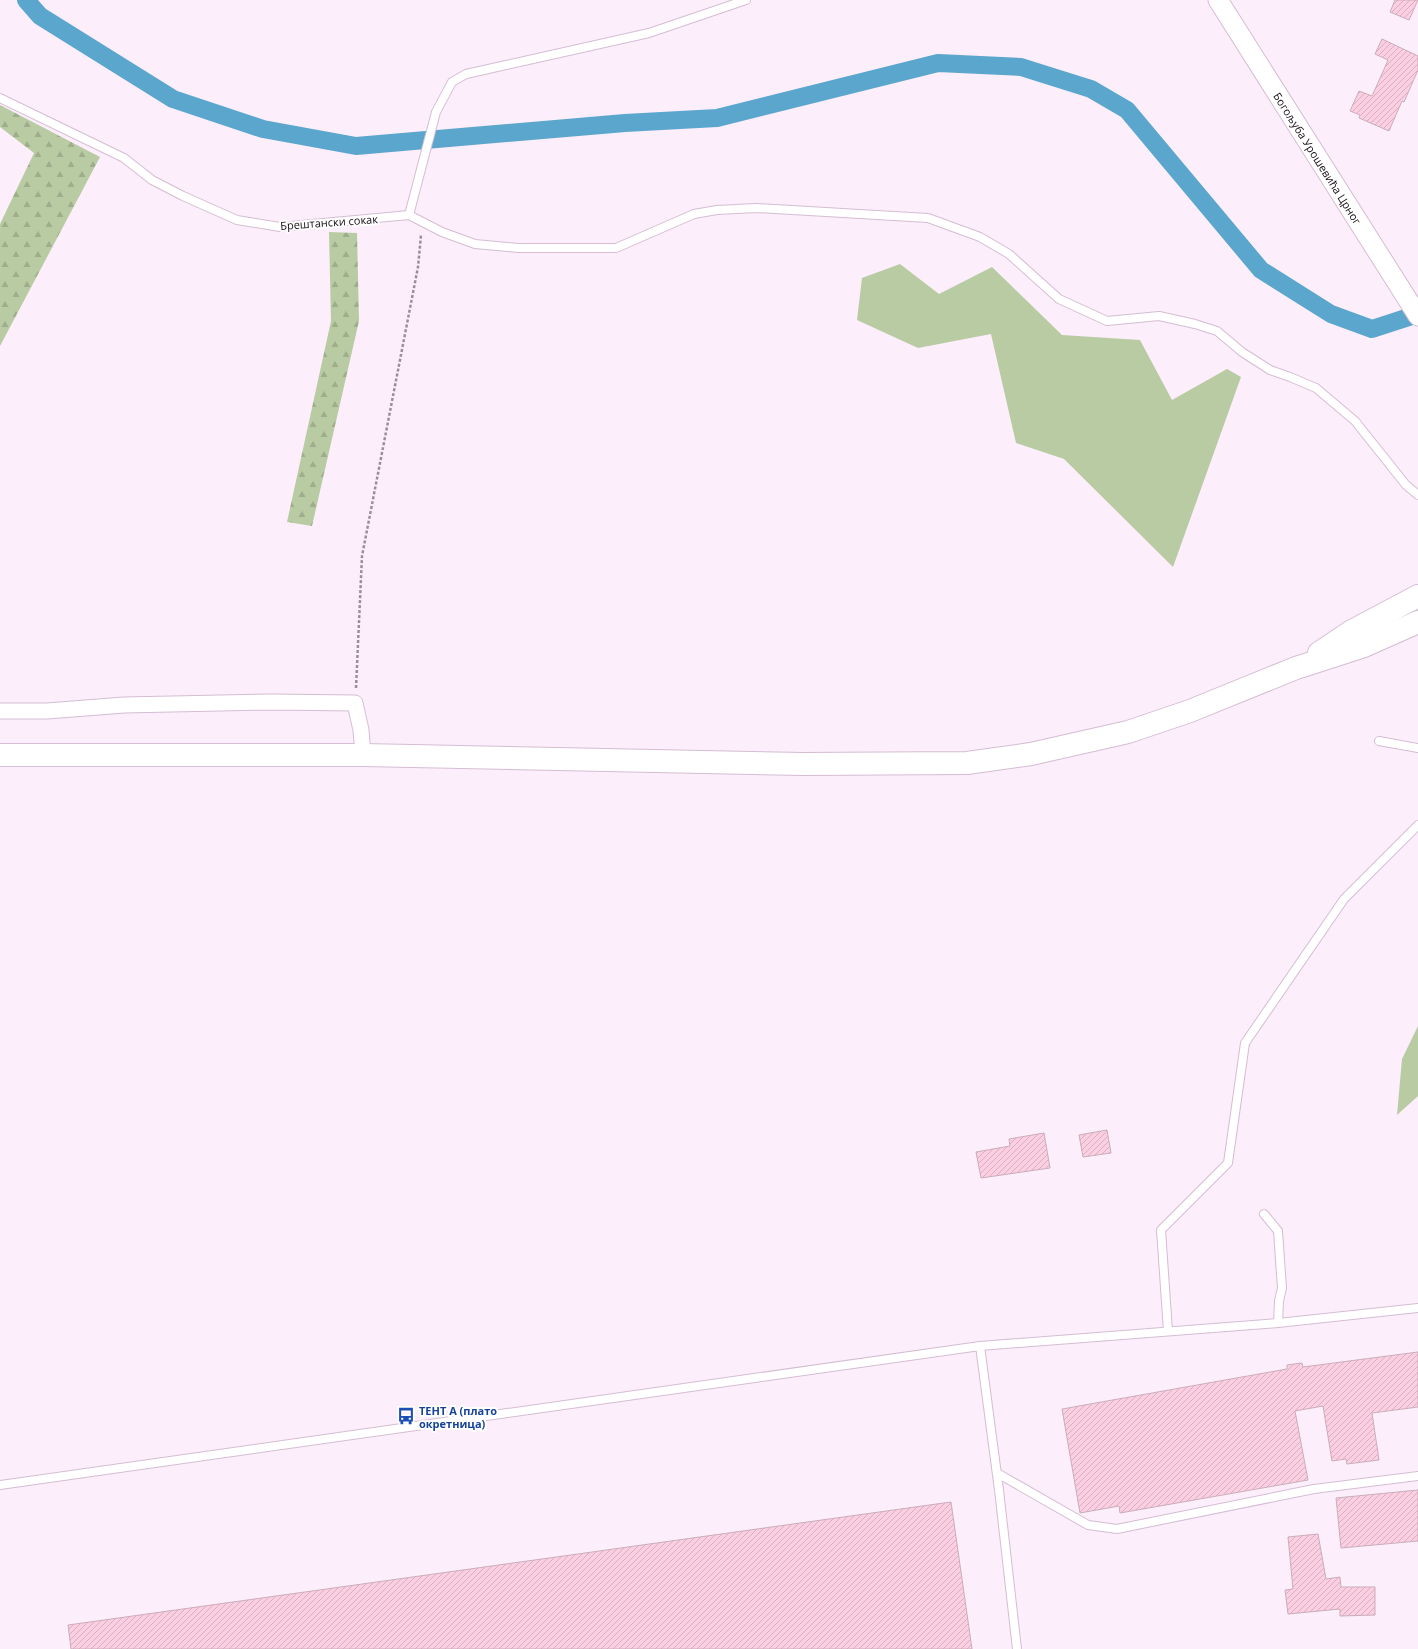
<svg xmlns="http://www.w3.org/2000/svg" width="1418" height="1649" viewBox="0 0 1418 1649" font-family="'Open Sans',sans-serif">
<defs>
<pattern id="forest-firs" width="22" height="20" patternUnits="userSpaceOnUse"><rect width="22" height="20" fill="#b9cba2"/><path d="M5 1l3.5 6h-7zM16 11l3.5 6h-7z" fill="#9ead8b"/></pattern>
<pattern id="building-hatch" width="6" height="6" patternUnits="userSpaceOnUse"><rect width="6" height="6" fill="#fbcee1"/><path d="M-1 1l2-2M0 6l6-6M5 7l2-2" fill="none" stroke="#d6b0c0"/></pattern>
</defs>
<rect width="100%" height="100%" fill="#fceefb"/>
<g fill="#b9cba2">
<path d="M900,264L939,294L992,267L1062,335L1140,340L1172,400L1227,369L1241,377L1173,567L1064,459L1016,443L991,334L918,348L857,320L862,278Z"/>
<path d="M1418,1026V1096L1397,1115L1402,1059Z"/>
</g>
<g fill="url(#forest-firs)">
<path d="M0,105L100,157L0,346V224L34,153L0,127Z"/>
<path d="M329,232L357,233L359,321L312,526L287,522L331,321Z"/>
</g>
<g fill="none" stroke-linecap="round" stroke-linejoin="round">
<path stroke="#5aa6cc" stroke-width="18" d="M26,0L40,16L173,99L263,129L356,146L625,123L717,118L938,63L1021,67L1091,89L1127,110L1261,270L1331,314L1372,329L1418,314"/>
</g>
<g fill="url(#building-hatch)" stroke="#cbadba">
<path d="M1395,0H1418L1409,20L1390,12Z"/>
<path d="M1382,39L1418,56V70L1404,102L1402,101L1389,131L1359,118L1360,115L1350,111L1359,91L1372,96L1385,67L1388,60L1375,54Z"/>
<path d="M1107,1130L1111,1153L1083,1157L1079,1135Z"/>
<path d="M1044,1133L1050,1168L981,1178L976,1152L1010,1146L1009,1139Z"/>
<path d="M1418,1352V1407L1372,1413L1379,1460L1347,1464L1346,1459L1332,1461L1323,1406L1295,1411L1308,1480L1120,1513L1119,1506L1080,1513L1062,1409L1287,1369V1365L1302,1363L1303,1367Z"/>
<path d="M1418,1490V1541L1341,1548L1336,1498Z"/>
<path d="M951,1502L972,1649H71L68,1625Z"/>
<path d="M1318,1534L1326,1579L1340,1577L1341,1587H1375V1615L1340,1616V1609L1288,1614L1285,1590L1293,1589L1288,1537Z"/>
</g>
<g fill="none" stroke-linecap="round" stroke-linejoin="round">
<g stroke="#d5bdd3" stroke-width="10">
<g id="service">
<path d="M0,98L124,158L152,180L183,196L237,220L280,227L409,215L442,232L475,244L518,248H616L694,214L717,210L756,208L928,218L980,237L1009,254L1059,299L1107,321L1159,316L1195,324L1217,331L1242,352L1270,370L1290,377L1316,388L1355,421L1406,485L1418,495"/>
<path d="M409,215L436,112L452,82L466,74L649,33L746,0"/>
<path d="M1379,741L1418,748"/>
<path d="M1264,1214L1278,1231L1282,1288L1279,1301L1278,1323"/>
<path d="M1168,1331L1161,1230L1228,1163L1245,1043L1344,899L1418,825"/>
<path d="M980,1346L999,1490L1017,1649"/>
<path d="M997,1473L1088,1525L1117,1529L1314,1489L1418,1476"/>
<path d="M0,1485L980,1346L1278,1323L1418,1308"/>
</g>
</g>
<g stroke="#d5bdd3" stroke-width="17">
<path id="minor" d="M0,711H47L124,705L272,702L355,703L361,730L363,755"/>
</g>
<g stroke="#d5bdd3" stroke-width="21">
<g id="tertiary">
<path id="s1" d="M1218,0L1418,316"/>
</g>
</g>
<g stroke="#d5bdd3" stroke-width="24">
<g id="secondary">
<path d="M1319,653L1352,631L1418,596"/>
<path d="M0,755H363L803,764L967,763L1031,754L1128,732L1190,711L1296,668L1364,646L1418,622"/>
</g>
</g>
<path stroke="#9a8f99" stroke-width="2.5" stroke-dasharray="3 2" stroke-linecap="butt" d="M356,688L362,556L418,267L421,235"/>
<use href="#service" stroke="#fff" stroke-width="8"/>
<use href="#minor" stroke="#fff" stroke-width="15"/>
<use href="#tertiary" stroke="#fff" stroke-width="19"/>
<use href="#secondary" stroke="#fff" stroke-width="22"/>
</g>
<defs>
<g id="bus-bare" transform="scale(1.38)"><path d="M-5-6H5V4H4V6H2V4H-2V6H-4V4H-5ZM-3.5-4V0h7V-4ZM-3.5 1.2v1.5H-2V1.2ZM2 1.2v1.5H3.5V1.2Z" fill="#1a4fb4" stroke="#fff" stroke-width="2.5" paint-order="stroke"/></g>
</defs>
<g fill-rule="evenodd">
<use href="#bus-bare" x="406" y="1416"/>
</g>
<g text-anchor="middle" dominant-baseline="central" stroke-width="4" stroke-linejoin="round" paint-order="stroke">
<g font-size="11" fill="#150d14" stroke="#fff">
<text stroke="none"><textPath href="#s1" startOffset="187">Богољуба Урошевића Црног</textPath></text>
<text transform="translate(329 222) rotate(-4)">Брештански сокак</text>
</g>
<g font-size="11" font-weight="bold" fill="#164399" stroke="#fff" text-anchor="start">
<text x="419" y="1410">ТЕНТ А (плато<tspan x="419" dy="13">окретница)</tspan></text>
</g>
</g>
</svg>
